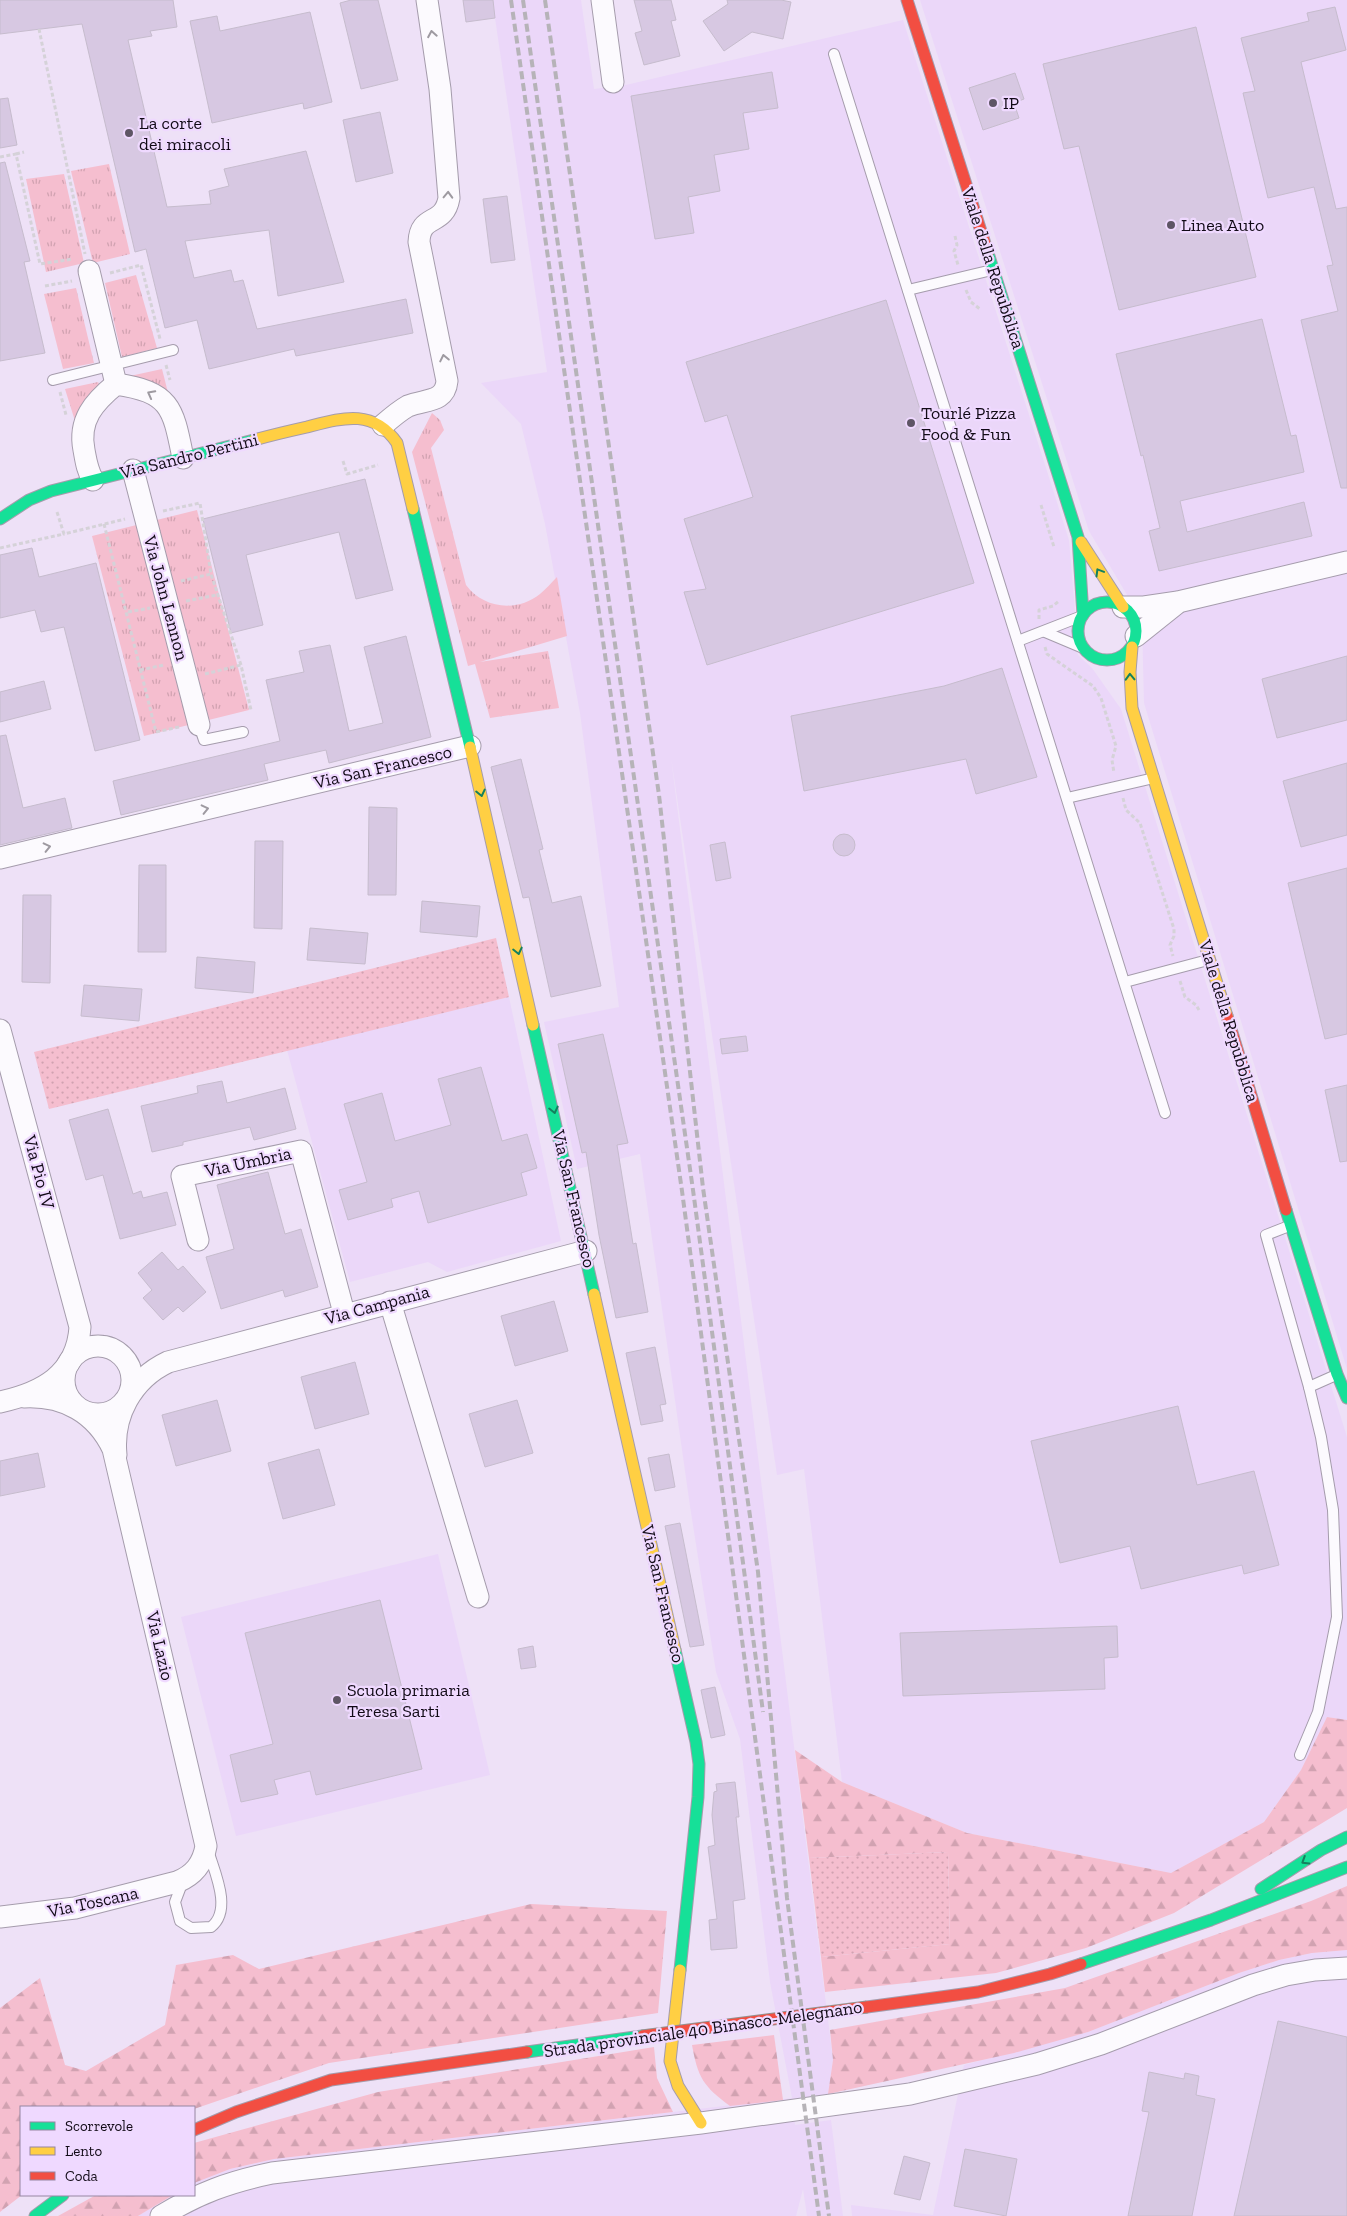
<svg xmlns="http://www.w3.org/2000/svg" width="1347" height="2216" viewBox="0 0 1347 2216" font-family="'Zilla Slab',serif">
<defs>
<pattern id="grass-tufts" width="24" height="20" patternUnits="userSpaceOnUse" patternTransform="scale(1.25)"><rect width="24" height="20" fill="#f5becf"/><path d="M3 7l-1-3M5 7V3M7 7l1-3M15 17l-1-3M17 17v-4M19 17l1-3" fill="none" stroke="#d1a2b1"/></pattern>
<pattern id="forest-firs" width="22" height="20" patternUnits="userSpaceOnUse" patternTransform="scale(1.25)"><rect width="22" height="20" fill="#f5becf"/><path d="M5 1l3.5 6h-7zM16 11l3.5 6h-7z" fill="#d1a2b1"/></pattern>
<pattern id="garden-dots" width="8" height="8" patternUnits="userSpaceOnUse" patternTransform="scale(1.25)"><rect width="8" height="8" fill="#f5becf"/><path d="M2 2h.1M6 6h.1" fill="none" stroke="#d1a2b1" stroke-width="1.8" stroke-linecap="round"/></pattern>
</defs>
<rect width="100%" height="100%" fill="#eee1f7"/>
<g fill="#ebd7f9">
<path d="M463,0H581L594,89L626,85L903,20L1069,540L1075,611L1072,634L1078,655L1092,668L1121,709L1347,1437V1720L1327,1717L1301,1770L1264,1822L1171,1873L967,1833L842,1782L804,1469L777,1475L671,757L833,2060L828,2094L792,2099L795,2125L831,2120L843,2216H807L803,2189L796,2216H138L173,2195H194V2183L230,2169L273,2159L792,2098L770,1982L740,1739L716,1672L690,1506L640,1154L577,1169L544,1022L619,1007L580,713L545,524L521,424L481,383L547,372L495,18L466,22Z"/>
<path d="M920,0H1347V1369L1144,703L1142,620L1089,531Z"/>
<path d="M509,997L561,1241L447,1272L428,1262L350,1282L287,1050Z"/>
<path d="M438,1554L490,1775L236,1836L181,1617Z"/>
<path d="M1347,1950V2216H852L851,2205L933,2215L964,2065L1088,2032L1239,1973L1279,1960L1312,1953Z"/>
</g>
<g fill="url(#grass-tufts)">
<path d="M109,164L130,254L93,263L71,171Z"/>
<path d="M64,174L84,263L46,272L26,179Z"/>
<path d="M136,275L157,348L122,357L105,283Z"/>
<path d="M76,288L94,363L63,369L44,294Z"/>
<path d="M162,369L175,420L130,376Z"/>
<path d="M98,382L103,395L84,450L65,389Z"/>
<path d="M432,413L440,420L444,430L431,448L466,585C483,608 516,613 540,594C546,589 551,583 557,577L567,636L480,662L548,651L559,708L490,718L475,664L468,666L412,452Z"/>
<path d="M197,510L249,710L144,736L92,536Z"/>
</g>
<g fill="url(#forest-firs)">
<path d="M1327,1717L1347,1720V1808L1174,1913L1086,1948L996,1973L825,1992L821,1957L950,1944L948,1852L809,1858L795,1750L842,1782L967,1833L1171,1873L1264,1822L1301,1770Z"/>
<path d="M1347,1886V1950L1312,1953L1279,1960L1239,1973L1088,2032L1014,2053L828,2094L833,2060L830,2030L1065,1988L1311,1901Z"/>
<path d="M531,1904L667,1911L658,2013L329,2063L194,2109V2107H21L22,2195L0,2212V2008L40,1978L65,2065L86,2071L165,2025L176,1965L233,1955L259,1969Z"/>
<path d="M774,2035L783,2100L730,2106C703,2086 698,2078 692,2045Z"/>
<path d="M654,2047L657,2078L673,2112L274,2159L230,2169L194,2183V2143L378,2092Z"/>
<path d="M96,2195H173L138,2216H58Z"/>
</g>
<g fill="url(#garden-dots)">
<path d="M496,938L509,997L49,1109L34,1052Z"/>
<path d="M948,1852L950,1944L821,1957L809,1858Z"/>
</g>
<g fill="#d7c8e2" stroke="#c6bccd">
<path d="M0,0H173L177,27L150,31L152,36L128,40L167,207L211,204L209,191L229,186L224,169L306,151L344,282L278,296L269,230L185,241L194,278L231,270L234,282L243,280L257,329L406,299L413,333L296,356L294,349L209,369L197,320L165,328L146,249L135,252L82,24L0,34Z"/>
<path d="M351,0H378L398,80L361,89L340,3Z"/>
<path d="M463,0H493L495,18L466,22Z"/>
<path d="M634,0H671L676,20L671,21L680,56L644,65L635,33L642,31Z"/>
<path d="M727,0H781L791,2L783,39L752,32L724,51L703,21L728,4Z"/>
<path d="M1335,7L1346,50L1301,62L1336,209L1347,207V488H1341L1301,320L1338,311L1327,266L1333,265L1314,187L1268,198L1243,93L1255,91L1241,38L1309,21L1307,13Z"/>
<path d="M310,12L332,102L304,109L303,103L212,123L190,21L217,16L220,31Z"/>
<path d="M1196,27L1256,277L1119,310L1079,146L1064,149L1043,64Z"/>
<path d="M772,72L778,108L743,113L749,149L714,155L720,191L688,197L694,233L655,239L631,96Z"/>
<path d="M1015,73L1024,99L1014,103L1019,118L983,130L969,88Z"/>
<path d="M8,98L17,145L0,148V99Z"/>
<path d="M380,112L393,173L356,182L343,120Z"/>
<path d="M5,162L30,261L24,262L45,353L0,361V163Z"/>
<path d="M507,196L515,260L491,263L483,199Z"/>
<path d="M886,300L974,583L707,665L684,592L706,589L684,519L753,497L727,415L705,422L686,362Z"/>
<path d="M1262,319L1291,436L1296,435L1304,472L1180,501L1187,532L1304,502L1312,536L1159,571L1149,531L1160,528L1143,455L1141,456L1116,354Z"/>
<path d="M365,479L393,590L356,599L339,532L246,555L263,625L231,633L203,519Z"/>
<path d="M32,548L39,577L96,563L140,740L95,751L64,627L41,632L35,610L0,618V555Z"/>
<path d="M406,636L431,737L329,763L326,750L264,764L268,780L121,815L113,781L280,741L266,680L304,672L299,651L330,645L349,731L383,723L364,647Z"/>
<path d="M1347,656V720L1277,738L1262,679Z"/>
<path d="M1002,668L1037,777L976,794L966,759L804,791L791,716L944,686Z"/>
<path d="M44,681L51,709L0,722V692Z"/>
<path d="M6,735L23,808L65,798L72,828L0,845V736Z"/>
<path d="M521,759L543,849L539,850L552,903L581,896L601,986L551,997L529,897L523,898L491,767Z"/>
<path d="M1347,763V835L1301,847L1283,781Z"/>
<path d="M369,807L397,808L396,895H368Z"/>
<circle cx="844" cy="845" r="11"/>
<path d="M255,841H283L282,929L254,928Z"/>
<path d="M725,842L731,878L716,881L710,845Z"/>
<path d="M139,865H166V952H138Z"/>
<path d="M1347,868V1034L1325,1039L1288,883Z"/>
<path d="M23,895H51L50,983L22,982Z"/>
<path d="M422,901L480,906L477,937L420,932Z"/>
<path d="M310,928L368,933L365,964L307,960Z"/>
<path d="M197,957L255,962L253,993L195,988Z"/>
<path d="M84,985L142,989L139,1021L81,1016Z"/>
<path d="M603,1034L628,1143L617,1145L633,1244L636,1243L648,1312L616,1318L599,1235L586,1152L582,1153L558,1044Z"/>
<path d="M746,1036L748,1051L722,1054L720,1039Z"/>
<path d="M481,1067L502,1141L527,1134L537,1168L521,1173L527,1195L428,1223L419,1191L391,1199L393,1207L348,1220L339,1190L367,1182L344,1104L382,1093L395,1141L451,1125L438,1079Z"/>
<path d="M222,1081L227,1103L285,1088L296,1129L254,1140L250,1127L183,1142V1145L152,1152L141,1106L198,1093L197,1086Z"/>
<path d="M1347,1085V1161L1340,1162L1325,1090Z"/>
<path d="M108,1109L133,1194L141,1191L143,1198L167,1192L176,1225L120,1239L103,1175L86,1180L69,1120Z"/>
<path d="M268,1172L285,1234L301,1229L318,1287L285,1297L283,1290L221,1309L206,1257L234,1249L217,1185Z"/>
<path d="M162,1252L178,1270L183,1266L206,1292L183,1312L178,1307L163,1320L143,1298L152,1290L138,1273Z"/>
<path d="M554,1301L568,1351L515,1366L501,1316Z"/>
<path d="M655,1347L666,1404L660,1405L663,1421L641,1425L626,1353Z"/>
<path d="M355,1362L369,1414L315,1429L301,1377Z"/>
<path d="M217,1400L231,1451L176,1466L162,1415Z"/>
<path d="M517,1400L533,1453L485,1467L469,1414Z"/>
<path d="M1178,1406L1197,1485L1254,1471L1279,1565L1244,1574L1242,1565L1141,1589L1130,1546L1060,1563L1031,1441Z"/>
<path d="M319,1449L335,1505L283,1519L268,1463Z"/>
<path d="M38,1453L45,1487L0,1496V1461Z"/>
<path d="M669,1454L675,1487L655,1491L648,1458Z"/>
<path d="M680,1523L704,1645L690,1647L665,1526Z"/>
<path d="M380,1600L422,1769L316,1795L310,1771L274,1780L278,1794L241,1802L230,1755L273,1744L245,1633Z"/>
<path d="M1117,1626L1118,1657L1104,1658L1105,1689L903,1696L900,1633Z"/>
<path d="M533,1646L536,1667L521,1669L518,1649Z"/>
<path d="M715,1687L725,1735L711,1738L701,1690Z"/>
<path d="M735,1782L739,1817H736L745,1899L733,1901L737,1948L711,1950L709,1920L717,1919L708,1847L715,1845L712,1815L714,1792L717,1791L716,1784Z"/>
<path d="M1278,2021L1347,2037V2216H1234Z"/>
<path d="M1149,2072L1184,2079L1185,2073L1199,2076L1196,2095L1215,2099L1192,2216H1128L1149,2112L1142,2111Z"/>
<path d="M965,2149L1017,2159L1006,2216L954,2206Z"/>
<path d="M904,2156L930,2163L920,2200L894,2194Z"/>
</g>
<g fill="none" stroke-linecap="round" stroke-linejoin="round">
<g stroke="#a59cac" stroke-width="12">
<g id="lane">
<path d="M834,54L1165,1113"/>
<path d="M908,290L992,270"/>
<path d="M53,380L173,350"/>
<path d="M1045,632L1083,648"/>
<path d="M1018,641L1082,616"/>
<path d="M199,725L204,740L243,732"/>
<path d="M1067,798L1154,778"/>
<path d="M1125,982L1208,960"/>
<path d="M1289,1226L1266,1235L1309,1387L1321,1437L1333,1510L1337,1617L1318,1712L1300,1755"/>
<path d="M1309,1387L1336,1375"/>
<path d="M183,1881L175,1902L180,1921L191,1928L211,1927C233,1910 214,1871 208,1850"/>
</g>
</g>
<g stroke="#a59cac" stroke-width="23">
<g id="street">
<path d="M602,0L613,82"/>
<path d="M89,271L116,384"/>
<path d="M383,425C391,418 399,411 408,406C425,399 445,403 447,381L419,242C420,213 444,227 449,198L440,89L427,0"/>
<path d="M133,470L199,725"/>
<path d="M93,480C87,470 86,461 84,450C78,420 94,402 116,384C171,392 173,408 183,458"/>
<path d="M1123,607H1144L1178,602L1347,562"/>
<path d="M1136,636L1176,604"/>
<path d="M0,858L470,746"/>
<path d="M0,1030L80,1327C77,1375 41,1393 0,1402"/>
<path d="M198,1240L182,1176L301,1151L344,1313"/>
<path d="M390,1302L478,1597"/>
<circle cx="98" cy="1380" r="34"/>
<path d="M116,1455C112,1416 132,1379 168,1362L586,1251"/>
<path d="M0,1917L75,1908L177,1882C194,1875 203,1864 206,1846L113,1449C96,1413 64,1395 24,1397"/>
<path d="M161,2216C199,2193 229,2182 272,2173L701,2123L910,2094L1037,2064L1101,2044L1253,1985L1286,1975L1315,1970L1347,1968"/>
</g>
</g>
<g stroke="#a59cac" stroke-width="13">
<g id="fast">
<path d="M988,253L1078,537L1083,615"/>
<path d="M413,509L470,747"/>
<path d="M0,519L29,500L51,491L254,440"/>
<circle cx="1107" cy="631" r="29"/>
<path d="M533,1025L594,1294"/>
<path d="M1286,1210L1337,1374L1347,1398"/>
<path d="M675,1650L696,1742L699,1764L698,1797L680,1970"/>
<path d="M1261,1889L1321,1850L1347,1837"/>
<path d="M1081,1964L1211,1920L1347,1867"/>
<path d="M527,2052L642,2036"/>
<path d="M35,2216L63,2195"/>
</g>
</g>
<g stroke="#a59cac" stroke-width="13">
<g id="slow">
<path d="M254,440C272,435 289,431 307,427C342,418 373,408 397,443L413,509"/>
<path d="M1081,542L1123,607"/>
<path d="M1132,647L1130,672L1132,708L1227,1016"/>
<path d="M470,747L533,1025"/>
<path d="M594,1294L675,1650"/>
<path d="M680,1970L670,2061L678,2086L701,2123"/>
</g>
</g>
<g stroke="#a59cac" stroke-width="13">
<g id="jam">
<path d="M907,0L988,253"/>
<path d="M1227,1016L1286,1210"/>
<path d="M867,2007L978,1992L1050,1974L1081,1964"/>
<path d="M194,2130L236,2112L331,2080L527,2052"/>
</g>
</g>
<g stroke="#d5d2d8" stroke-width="3" stroke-dasharray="4 2.5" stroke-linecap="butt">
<path d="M39,29L85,254"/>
<path d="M16,154L24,152"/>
<path d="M0,157L16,154L40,264L73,259"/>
<path d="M955,236L957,245L954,251L958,265"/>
<path d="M110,273L141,265L160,339"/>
<path d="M45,286L72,281"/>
<path d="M966,290L971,302L980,309"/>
<path d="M166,365L170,380"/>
<path d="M60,392L66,415"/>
<path d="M343,461L347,474L378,465"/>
<path d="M1041,505L1054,547"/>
<path d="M163,511L200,503L211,574L241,665L251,710"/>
<path d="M57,512L64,534L125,519"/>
<path d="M104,524L156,732L179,727"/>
<path d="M0,548L64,534"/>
<path d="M181,581L211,574"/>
<path d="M186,601L217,595"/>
<path d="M128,612L150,608"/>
<path d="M1039,619V610L1053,606L1059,601"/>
<path d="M1045,647L1047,654L1093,686L1101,698L1116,746L1112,760L1114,773"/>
<path d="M140,670L164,665"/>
<path d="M205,674L241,665"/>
<path d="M1123,798L1126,810L1140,823L1174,929V936L1170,945L1173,956"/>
<path d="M1180,981L1185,997L1196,1005L1199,1010"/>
</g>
<use href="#lane" stroke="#fcfafe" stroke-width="10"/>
<use href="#street" stroke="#fcfafe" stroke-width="21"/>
<use href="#fast" stroke="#16e098" stroke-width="11"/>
<use href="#slow" stroke="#ffcf43" stroke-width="11"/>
<use href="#jam" stroke="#f24e42" stroke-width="11"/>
<g stroke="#b6b3b8" stroke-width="4" stroke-dasharray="8 4" stroke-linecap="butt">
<path d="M511,0L682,1191L819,2216"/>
<path d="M523,0L693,1190L763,1712"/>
<path d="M545,0L659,795L703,1188L758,1572L787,1898L829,2216"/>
</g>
<g stroke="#939290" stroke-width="13" stroke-linecap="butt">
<path id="jam-bridge" d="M642,2036L867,2007"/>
</g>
<use href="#jam-bridge" stroke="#f24e42" stroke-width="11"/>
</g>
<defs><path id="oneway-chevron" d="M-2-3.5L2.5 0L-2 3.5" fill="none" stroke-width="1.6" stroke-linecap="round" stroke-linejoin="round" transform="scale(1.25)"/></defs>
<g stroke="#9e9aa1">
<use href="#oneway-chevron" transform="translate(432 34) rotate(-100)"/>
<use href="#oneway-chevron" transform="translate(448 195) rotate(-88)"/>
<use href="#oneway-chevron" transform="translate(444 358) rotate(-102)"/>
<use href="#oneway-chevron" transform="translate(151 394) rotate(-152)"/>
<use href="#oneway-chevron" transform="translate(205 809) rotate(-13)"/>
<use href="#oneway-chevron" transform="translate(47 847) rotate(-13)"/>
</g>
<g stroke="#14805e">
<use href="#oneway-chevron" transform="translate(1099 572) rotate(-121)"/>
<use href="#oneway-chevron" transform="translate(1130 677) rotate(-92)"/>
<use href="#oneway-chevron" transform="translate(481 793) rotate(77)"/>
<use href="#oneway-chevron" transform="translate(518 951) rotate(77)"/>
<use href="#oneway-chevron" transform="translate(554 1110) rotate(77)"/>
<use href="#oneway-chevron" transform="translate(1305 1861) rotate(148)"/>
</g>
<g fill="#5e5565" stroke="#efd9ff" stroke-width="2">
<circle cx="993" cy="103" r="5"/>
<circle cx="129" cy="133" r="5"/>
<circle cx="1171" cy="225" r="5"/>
<circle cx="911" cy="423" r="5"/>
<circle cx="337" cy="1700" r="5"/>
</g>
<g text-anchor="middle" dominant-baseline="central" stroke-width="4.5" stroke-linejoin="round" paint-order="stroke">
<g font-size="18" fill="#110a16" stroke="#efd9ff" text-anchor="start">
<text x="1003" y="103">IP</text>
<text x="139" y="123">La corte<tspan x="139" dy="21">dei miracoli</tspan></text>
<text x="1181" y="225">Linea Auto</text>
<text x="921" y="413">Tourlé Pizza<tspan x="921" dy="21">Food &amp; Fun</tspan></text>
<text x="347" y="1690">Scuola primaria<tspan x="347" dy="21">Teresa Sarti</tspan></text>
</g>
<g font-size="18" fill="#110a16" stroke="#efd9ff">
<text transform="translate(993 268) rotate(72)">Viale della Repubblica</text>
<text transform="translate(189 456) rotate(-14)">Via Sandro Pertini</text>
<text transform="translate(166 598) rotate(75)">Via John Lennon</text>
<text transform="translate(383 767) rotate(-13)">Via San Francesco</text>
<text transform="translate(1229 1021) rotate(73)">Viale della Repubblica</text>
<text transform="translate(248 1162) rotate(-12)">Via Umbria</text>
<text transform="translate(39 1172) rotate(75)">Via Pio IV</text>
<text transform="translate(574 1199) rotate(77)">Via San Francesco</text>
<text transform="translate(377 1305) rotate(-15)">Via Campania</text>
<text transform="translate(663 1594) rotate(77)">Via San Francesco</text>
<text transform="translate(160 1646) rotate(77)">Via Lazio</text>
<text transform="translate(93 1902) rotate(-12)">Via Toscana</text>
<text transform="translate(703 2029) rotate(-8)">Strada provinciale 40 Binasco-Melegnano</text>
</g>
</g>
<rect x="20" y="2106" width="175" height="90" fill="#efd9ff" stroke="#9686a2"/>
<rect x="30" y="2122" width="25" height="8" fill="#16e098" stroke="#9686a2"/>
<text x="65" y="2131" font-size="15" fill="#110a16">Scorrevole</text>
<rect x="30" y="2147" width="25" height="8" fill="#ffcf43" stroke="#9686a2"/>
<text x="65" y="2156" font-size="15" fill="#110a16">Lento</text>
<rect x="30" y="2172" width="25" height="8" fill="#f24e42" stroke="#9686a2"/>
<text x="65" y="2181" font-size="15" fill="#110a16">Coda</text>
</svg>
